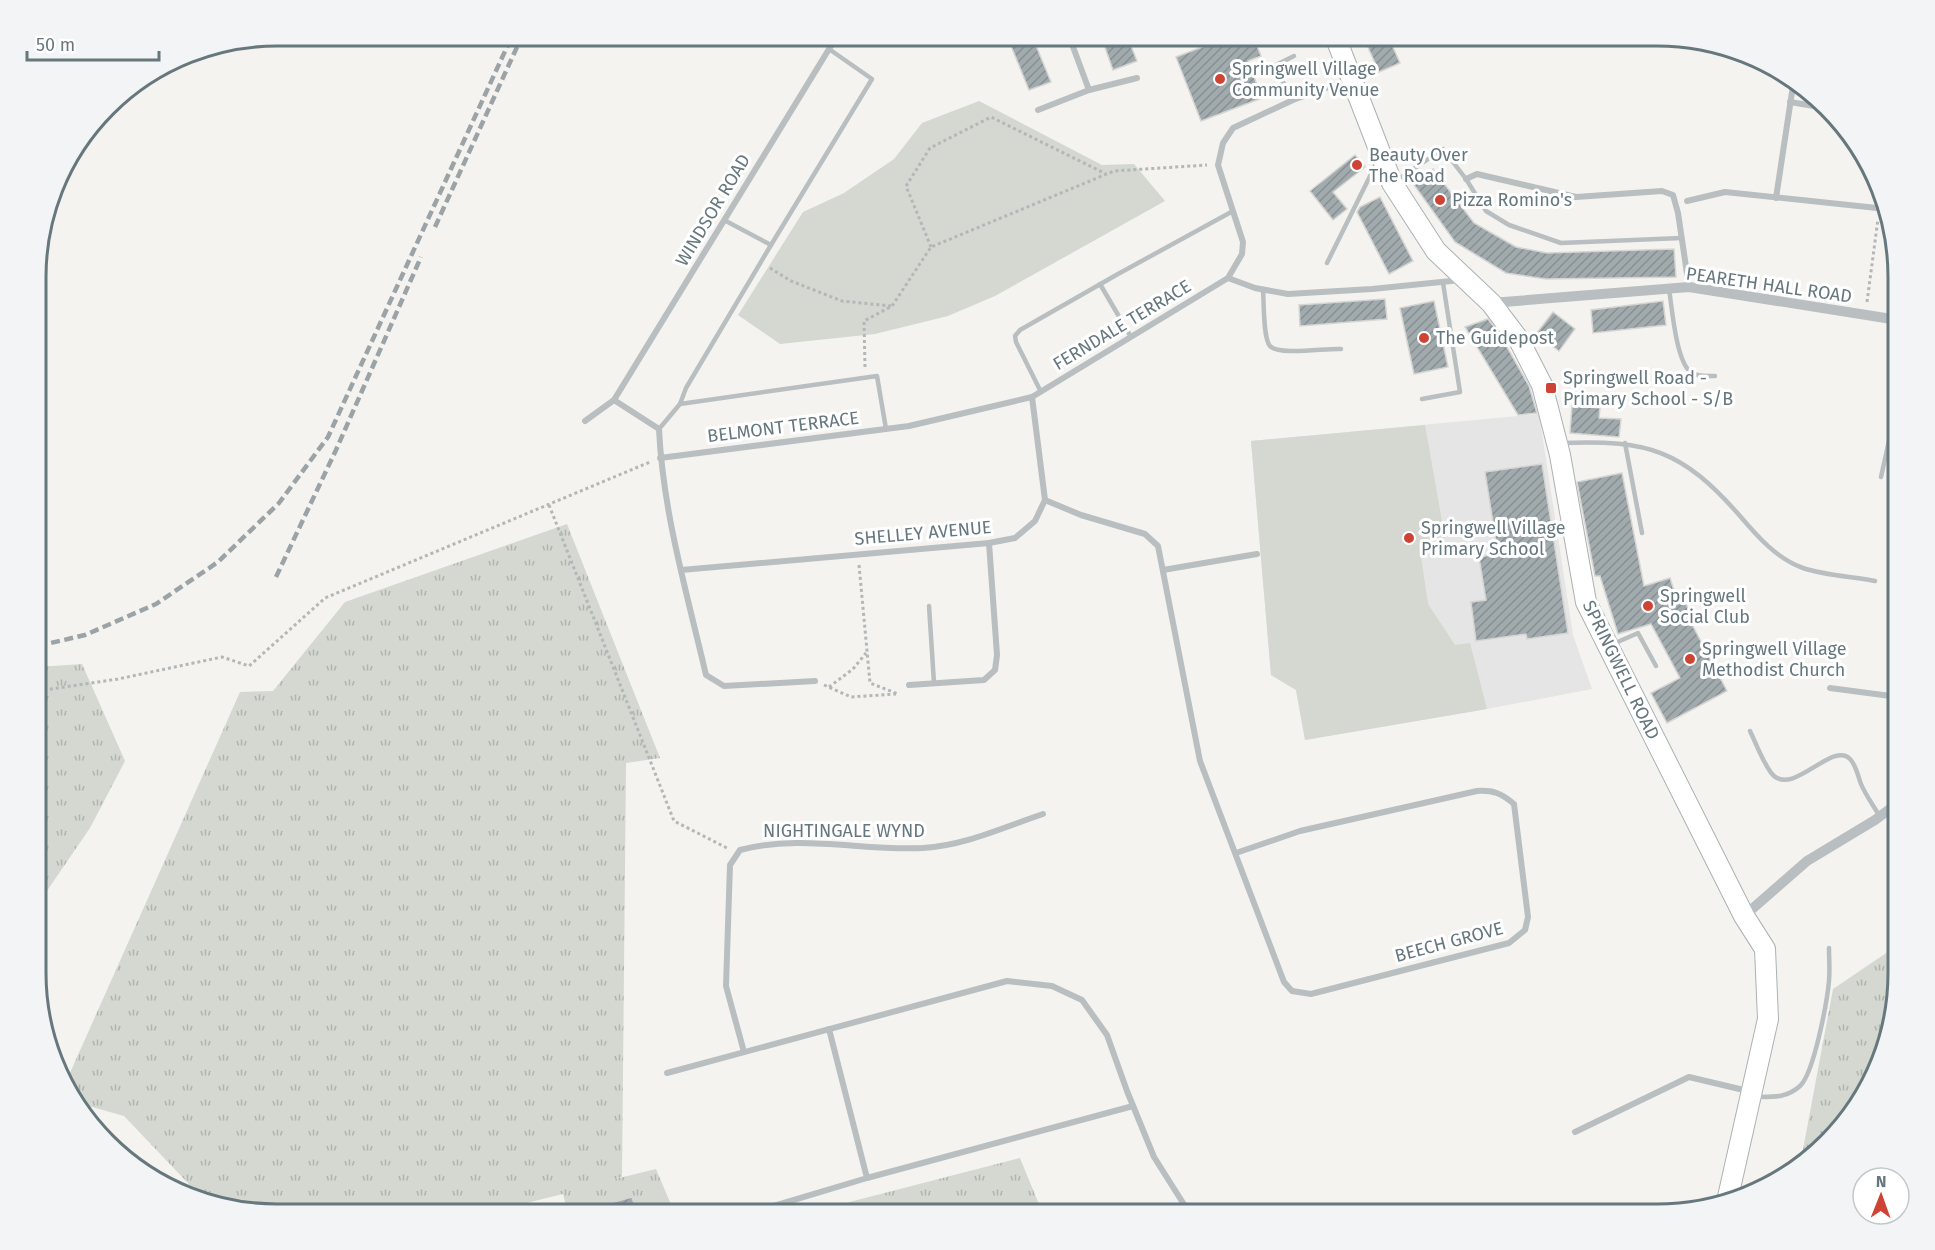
<svg xmlns="http://www.w3.org/2000/svg" width="1935" height="1250" viewBox="0 0 1935 1250" font-family="'Fira Sans',sans-serif">
<defs>
<pattern id="grass-tufts" width="24" height="20" patternUnits="userSpaceOnUse" patternTransform="scale(1.5)"><rect width="24" height="20" fill="#d4d8d0"/><path d="M3 7l-1-3M5 7V3M7 7l1-3M15 17l-1-3M17 17v-4M19 17l1-3" fill="none" stroke="#b0b4ae"/></pattern>
<pattern id="building-hatch" width="6" height="6" patternUnits="userSpaceOnUse" patternTransform="scale(1.5)"><rect width="6" height="6" fill="#a1aaad"/><path d="M-1 1l2-2M0 6l6-6M5 7l2-2" fill="none" stroke="#878f92"/></pattern>
</defs>
<rect width="100%" height="100%" fill="#f4f3f0"/>
<path fill="#e4e5e4" d="M1539,414L1573,635L1592,689L1487,709L1305,740L1296,690L1271,675L1251,441Z"/>
<g fill="url(#grass-tufts)">
<path d="M567,524L660,758L626,763L622,1177L607,1181L656,1169L675,1214H637L632,1197L574,1214L566,1206L563,1194L481,1214H278L206,1202L124,1116L78,1103L69,1093L65,1084L240,692L273,691L345,602Z"/>
<path d="M82,664L125,761L90,828L38,904V667Z"/>
<path d="M1898,945V988L1886,1050L1858,1107L1801,1160L1833,989Z"/>
<path d="M1020,1158L1043,1214H803Z"/>
</g>
<g fill="#d4d8d0">
<path d="M979,101L1102,165L1134,164L1165,201L995,296L948,316L875,334L780,344L738,315L803,212L844,193L894,159L922,123Z"/>
<path d="M1425,425L1445,538L1419,543L1428,604L1455,645L1470,643L1487,709L1305,740L1296,690L1271,675L1251,441Z"/>
</g>
<g fill="url(#building-hatch)" stroke="#d5d5d3" stroke-width="1.5">
<path d="M1007,36H1032L1051,82L1029,90Z"/>
<path d="M1101,36H1127L1137,61L1113,70Z"/>
<path d="M1231,36H1253L1261,56L1248,61L1262,98L1201,121L1176,57Z"/>
<path d="M1363,36H1388L1400,63L1379,72Z"/>
<path d="M1355,155L1365,167L1333,192L1347,209L1333,220L1310,191Z"/>
<path d="M1433,169L1474,223L1516,247L1547,253L1674,249L1676,277L1546,279L1506,273L1455,242L1412,182Z"/>
<path d="M1380,197L1413,261L1389,274L1357,212L1360,207Z"/>
<path d="M1385,299L1387,319L1300,326L1299,305Z"/>
<path d="M1434,301L1448,367L1414,374L1400,308Z"/>
<path d="M1663,301L1666,325L1593,333L1591,310Z"/>
<path d="M1553,312L1575,329L1559,351L1536,334Z"/>
<path d="M1488,319L1499,333L1529,386L1537,413L1518,415L1465,327Z"/>
<path d="M1572,405L1600,408L1599,418L1621,419L1619,437L1570,433Z"/>
<path d="M1542,464L1568,633L1527,639L1526,634L1476,641L1471,602L1486,600L1479,557L1498,554L1485,472Z"/>
<path d="M1622,473L1644,586L1670,578L1677,600L1684,597L1689,612L1686,613L1727,691L1667,723L1651,693L1680,678L1651,624L1618,634L1600,576H1595L1577,482Z"/>
<path d="M632,1197L637,1214H587L586,1210Z"/>
</g>
<g fill="none" stroke-linecap="round" stroke-linejoin="round">
<g stroke="#abb2b5" stroke-width="22">
<path id="secondary" d="M1335,36L1392,183L1436,251L1491,303L1519,340L1542,385L1560,455L1586,602L1744,916L1765,949L1768,1019L1728,1197"/>
</g>
<g stroke="#b3b7b8" stroke-width="3" stroke-dasharray="3 3" stroke-linecap="butt">
<path d="M931,247L906,186L930,148L991,117L1106,174"/>
<path d="M770,268L791,281L842,301L891,306"/>
<path d="M1867,302L1878,219"/>
<path d="M865,367L864,321L892,306L931,247L1114,171L1207,165"/>
<path d="M549,505L674,821L727,848"/>
<path d="M859,565L870,683L898,694"/>
<path d="M824,685L851,697L896,694"/>
<path d="M829,687L853,669L866,653"/>
<path d="M38,691L118,679L222,657L249,666L325,598L650,462"/>
</g>
<g stroke="#b9bec0" stroke-width="4.5">
<path d="M1293,100L1274,66L1294,56"/>
<path d="M1397,180L1443,149L1466,179L1486,211L1509,225L1561,243L1681,238"/>
<path d="M771,245L872,79L829,49"/>
<path d="M1327,263L1377,162"/>
<path d="M1100,284L1131,337"/>
<path d="M1669,289C1672,307 1676,364 1692,373C1699,377 1707,376 1715,376"/>
<path d="M1263,290C1264,302 1263,338 1270,346C1279,356 1326,348 1341,349"/>
<path d="M1041,392L1016,342L1015,336L1020,330L1118,274L1233,211"/>
<path d="M1422,399L1460,392L1443,283"/>
<path d="M680,404L686,388L771,245L724,220"/>
<path d="M659,429L680,404L877,376L886,429"/>
<path d="M1563,443C1649,440 1682,450 1740,516C1757,536 1777,559 1803,568C1823,575 1854,577 1875,581"/>
<path d="M1625,443L1642,533"/>
<path d="M1881,477L1898,400"/>
<path d="M929,606L934,683"/>
<path d="M1613,644L1638,633L1656,666"/>
<path d="M1750,731C1756,743 1765,768 1774,776C1795,794 1833,741 1850,759C1856,765 1858,776 1861,784C1866,796 1874,806 1880,817"/>
<path d="M1756,1097C1773,1097 1787,1098 1800,1086C1814,1073 1827,1002 1829,981C1830,970 1829,959 1829,948"/>
</g>
<g stroke="#b9bec0" stroke-width="6">
<path d="M1069,36L1089,90L1137,78"/>
<path d="M1790,102L1820,107"/>
<path d="M1038,110L1089,90"/>
<path d="M1466,179L1477,174L1576,197L1662,191L1673,195L1678,213L1689,287"/>
<path d="M1776,198L1794,79"/>
<path d="M1687,201L1725,192L1877,208"/>
<path d="M1228,278L1255,288L1288,294L1372,289L1461,280"/>
<path d="M614,400L659,429C663,513 687,593 706,675L724,686L815,681"/>
<path d="M585,421L614,400L837,36"/>
<path d="M660,458L909,426L1032,397L1228,278L1242,254L1243,242L1218,165L1223,143L1233,128L1293,100L1348,80"/>
<path d="M1045,500L1081,515L1145,534L1158,546L1200,761L1284,982L1292,991L1311,994L1509,943L1525,930L1528,917L1514,804C1501,793 1493,790 1477,791L1300,831L1236,853"/>
<path d="M681,570L989,543L1015,538L1035,521L1045,500L1032,397"/>
<path d="M1163,570L1257,554"/>
<path d="M909,685L984,680L995,670L997,655L989,543"/>
<path d="M1830,688L1898,697"/>
<path d="M744,1052L726,986L730,865L740,850C800,834 862,851 923,848C964,846 1004,827 1043,814"/>
<path d="M667,1073L1007,981L1052,986L1082,1000L1107,1035L1127,1091L1154,1157L1190,1214"/>
<path d="M1575,1132L1689,1077L1748,1091"/>
<path d="M867,1178L1133,1106"/>
<path d="M747,1214L867,1178L829,1029"/>
</g>
<g stroke="#b9bec0" stroke-width="10">
<path d="M1491,303L1689,287L1898,320"/>
<path d="M1744,916L1807,861L1875,820L1898,803"/>
</g>
<use href="#secondary" stroke="#fff" stroke-width="20"/>
<g stroke="#9ba3a6" stroke-width="4.5" stroke-dasharray="9 4.5" stroke-linecap="butt">
<path d="M435,227L522,36"/>
<path d="M276,577L336,450L421,257"/>
<path d="M38,646L85,635L156,604L218,562L279,503L328,437L512,36"/>
</g>
</g>
<g fill="#cf4335" stroke="#fff" stroke-width="2">
<circle cx="1220" cy="79" r="6"/>
<circle cx="1357" cy="165" r="6"/>
<circle cx="1440" cy="200" r="6"/>
<circle cx="1424" cy="338" r="6"/>
<rect x="1545" y="382" width="12" height="12" rx="3"/>
<circle cx="1409" cy="538" r="6"/>
<circle cx="1648" cy="606" r="6"/>
<circle cx="1690" cy="659" r="6"/>
</g>
<g text-anchor="middle" dominant-baseline="central" stroke-width="6" stroke-linejoin="round" paint-order="stroke">
<g font-size="18" fill="#66777e" stroke="#fff" text-anchor="start">
<text x="1232" y="69">Springwell Village<tspan x="1232" dy="21">Community Venue</tspan></text>
<text x="1369" y="155">Beauty Over<tspan x="1369" dy="21">The Road</tspan></text>
<text x="1452" y="200">Pizza Romino's</text>
<text x="1436" y="338">The Guidepost</text>
<text x="1563" y="378">Springwell Road -<tspan x="1563" dy="21">Primary School - S/B</tspan></text>
<text x="1421" y="528">Springwell Village<tspan x="1421" dy="21">Primary School</tspan></text>
<text x="1660" y="596">Springwell<tspan x="1660" dy="21">Social Club</tspan></text>
<text x="1702" y="649">Springwell Village<tspan x="1702" dy="21">Methodist Church</tspan></text>
</g>
<g font-size="18" fill="#66777e" stroke="#fff">
<text transform="translate(713 210) rotate(-59)">WINDSOR ROAD</text>
<text transform="translate(1769 285) rotate(8)">PEARETH HALL ROAD</text>
<text transform="translate(1122 325) rotate(-31)">FERNDALE TERRACE</text>
<text transform="translate(783 427) rotate(-7)">BELMONT TERRACE</text>
<text transform="translate(923 533) rotate(-5)">SHELLEY AVENUE</text>
<text transform="translate(1621 670) rotate(64)">SPRINGWELL ROAD</text>
<text x="844" y="831">NIGHTINGALE WYND</text>
<text transform="translate(1449 942) rotate(-15)">BEECH GROVE</text>
</g>
</g>
<path d="M0 0H1935V1250H0ZM277 46H1657A231 231 0 0 1 1888 277V973A231 231 0 0 1 1657 1204H277A231 231 0 0 1 46 973V277A231 231 0 0 1 277 46Z" fill="#f3f4f5" fill-rule="evenodd"/>
<path fill="none" stroke="#66777e" stroke-width="3" d="M277 46H1657A231 231 0 0 1 1888 277V973A231 231 0 0 1 1657 1204H277A231 231 0 0 1 46 973V277A231 231 0 0 1 277 46Z"/>
<g transform="translate(1881 1196) rotate(1)"><circle r="28" fill="#ffffff" stroke="#c2c9cb" stroke-width="1.5"/>
<path d="M0-4.5L10 22L0 15L-10 22Z" fill="#cf4335"/>
<text y="-9" font-size="16" font-weight="bold" text-anchor="middle" fill="#66777e">N</text>
</g>
<path d="M27 51v9h132v-9" fill="none" stroke="#66777e" stroke-width="3"/>
<text x="36" y="51" font-size="18" fill="#66777e" stroke="#ffffff" stroke-width="4.5" paint-order="stroke">50 m</text>
</svg>
